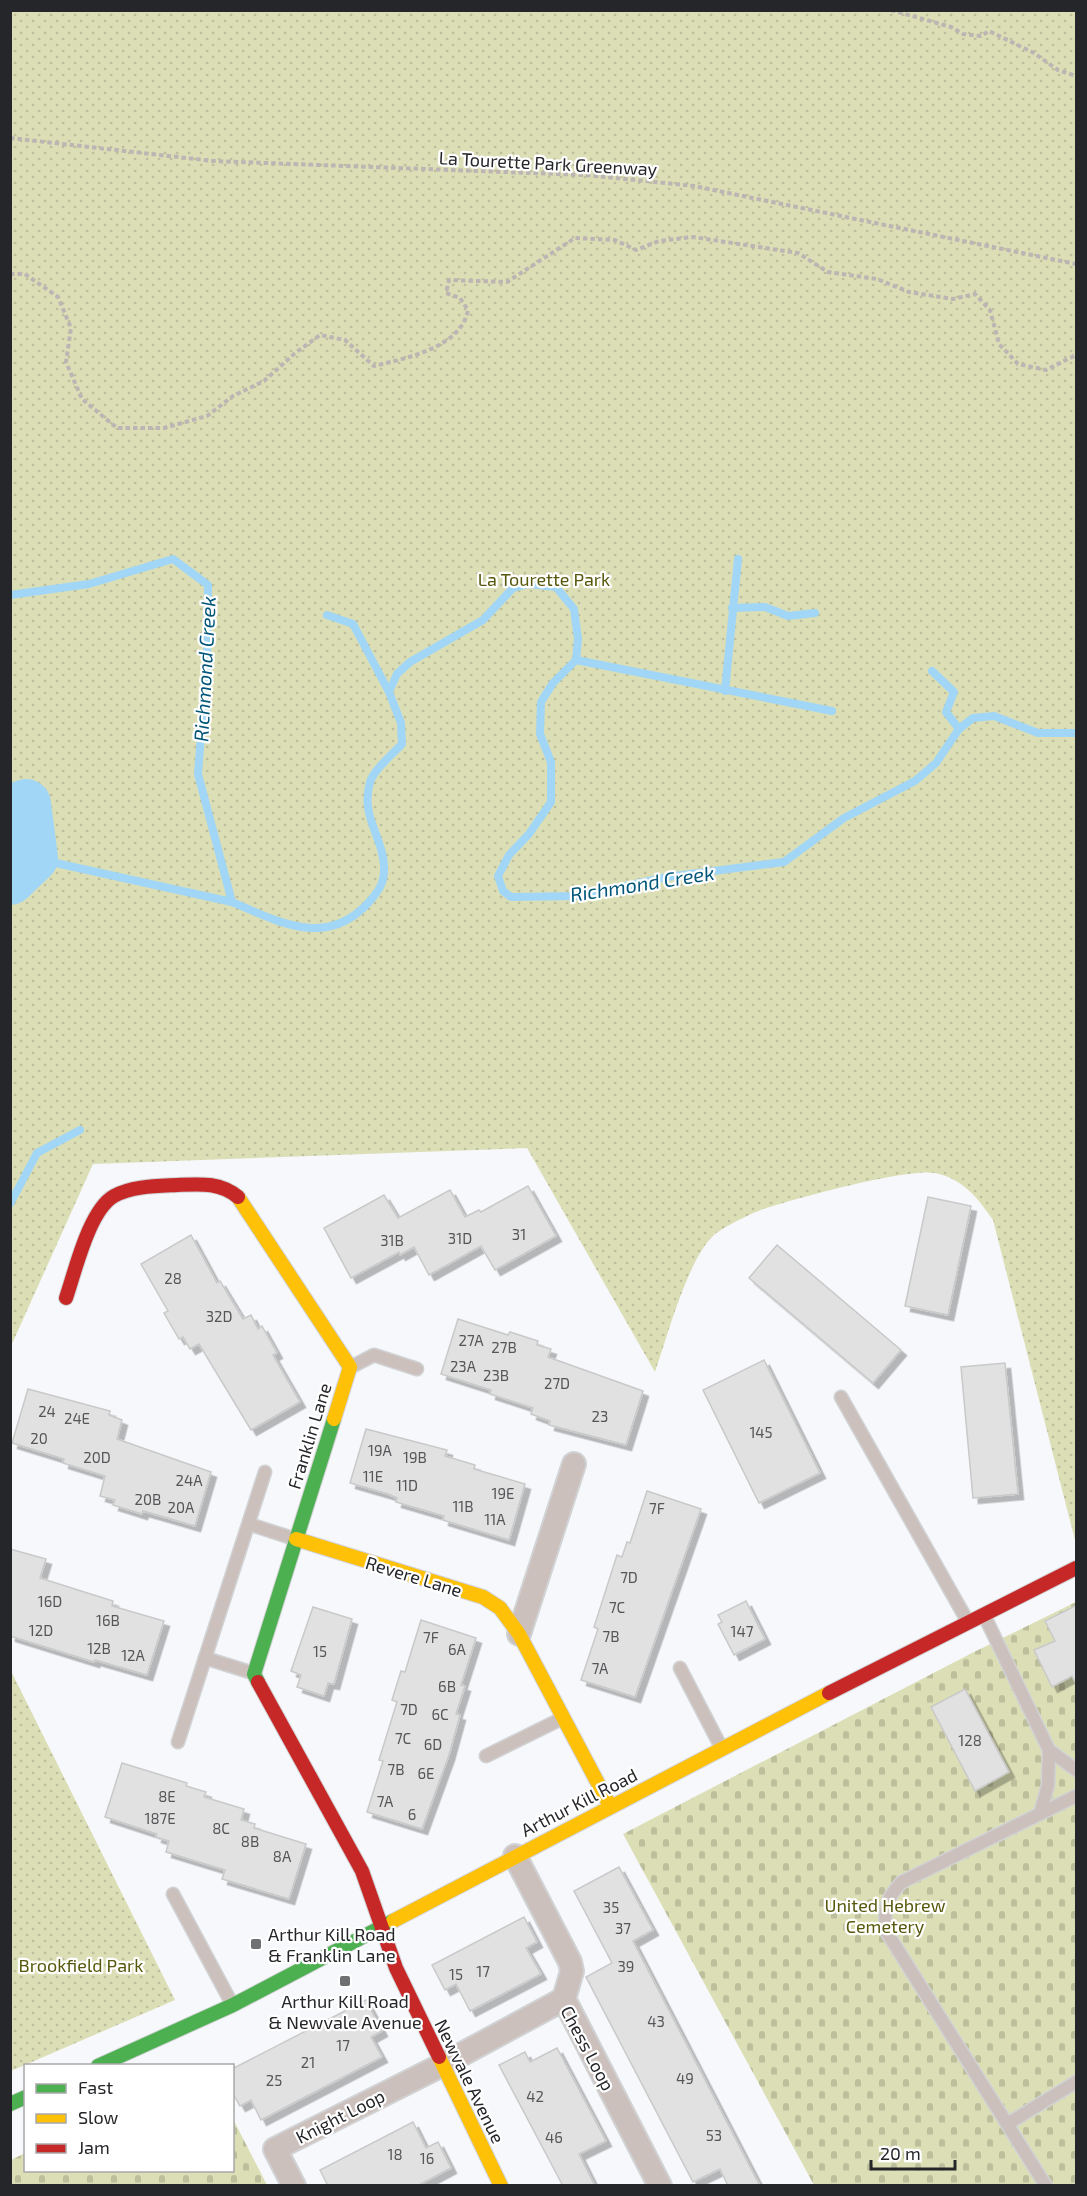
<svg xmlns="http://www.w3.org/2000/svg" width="1087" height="2196" viewBox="0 0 1087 2196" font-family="'Exo 2',sans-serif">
<defs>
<pattern id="cemetery-stones" width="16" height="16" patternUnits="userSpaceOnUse" patternTransform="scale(1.5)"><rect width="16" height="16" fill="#dcdfb6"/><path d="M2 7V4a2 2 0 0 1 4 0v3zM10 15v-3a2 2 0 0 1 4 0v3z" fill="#bdbf9c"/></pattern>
<pattern id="park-dots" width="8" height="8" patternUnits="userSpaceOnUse" patternTransform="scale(1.5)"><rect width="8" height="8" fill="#dcdfb6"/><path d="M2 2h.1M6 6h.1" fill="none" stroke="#bdbf9c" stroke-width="1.8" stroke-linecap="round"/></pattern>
<filter id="shadow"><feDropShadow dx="5.5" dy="5.5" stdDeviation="0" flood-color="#0004"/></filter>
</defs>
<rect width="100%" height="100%" fill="#f6f8fb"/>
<g fill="url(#cemetery-stones)">
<path d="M1076,1602V2185H814L623,1834L972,1653Z"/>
<path d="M233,2119L267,2185H11V2160L25,2153L26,2170H232Z"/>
</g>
<g fill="url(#park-dots)">
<path d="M11,10L1076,11V1544L993,1220C977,1197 963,1179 935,1173C906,1168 798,1198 766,1208C754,1212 723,1227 714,1235C688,1258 667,1338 655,1372L527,1148L93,1164L11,1346Z"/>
<path d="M10,1669L175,2000L11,2071H10Z"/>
</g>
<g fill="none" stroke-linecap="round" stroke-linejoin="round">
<g stroke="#a1d6f6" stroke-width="8">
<path d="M10,595L89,584L173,559L208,585L207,659L198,774L232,902C279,922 327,949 369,902C379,891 385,882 384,866C383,836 360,817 370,782C374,769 393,754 402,744L401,723L389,692L397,674L410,662L483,620L513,588L528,584L556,587L574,609L578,639L576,660L553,683L541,702L540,734L551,762V802L529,834L509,855L498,876L503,891L511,897L580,896L667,877L784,862L844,818L915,781L936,763L959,729L973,718L994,716L1038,733H1076"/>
<path d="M732,608L765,607L788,616L815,613"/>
<path d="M327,615L353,624L389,692"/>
<path d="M576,660L832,711"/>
<path d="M932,671L954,692L946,712L959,729"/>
<path d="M725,691L738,559"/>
<path d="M10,785L26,804"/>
<path d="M33,858L232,902"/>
<path d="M10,1204L37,1153L80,1130"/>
</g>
<path stroke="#a1d6f6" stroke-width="50" d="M10,880L33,858L26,804"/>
</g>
<g fill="#e2e1e2" stroke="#c9c9c9" stroke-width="1.5" filter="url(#shadow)">
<path d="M528,1186L556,1236L495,1270L481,1246L429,1275L414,1247L400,1255L399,1252L351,1278L324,1228L384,1195L398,1218L450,1190L465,1217L479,1210L481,1212Z"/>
<path d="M928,1197L971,1206L948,1315L905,1306Z"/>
<path d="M191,1235L217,1283L220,1281L243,1319L251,1315L258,1329L262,1326L277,1353L273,1355L300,1402L251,1430L199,1344L190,1349L183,1337L179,1339L164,1313L168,1311L141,1264Z"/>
<path d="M777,1245L901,1350L873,1383L749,1278Z"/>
<path d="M458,1319L508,1335L510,1332L538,1341L537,1345L551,1349L548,1357L643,1391L626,1445L549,1425L550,1421L531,1414L533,1408L490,1394L491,1390L441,1374Z"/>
<path d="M764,1360L820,1473L759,1503L703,1390Z"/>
<path d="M1005,1363L1018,1494L973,1498L961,1367Z"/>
<path d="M28,1389L110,1411L109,1415L122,1420L117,1439L211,1472L195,1526L143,1511L142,1514L113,1505L115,1500L100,1496L105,1476L63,1463L64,1459L12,1443Z"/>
<path d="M366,1429L447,1450L445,1456L475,1465L474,1469L525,1484L509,1540L443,1520L444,1516L396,1502L397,1498L388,1494L350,1483Z"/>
<path d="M647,1491L701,1509L635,1697L581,1680L598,1629L594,1627L617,1555L622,1557L627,1542L630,1543Z"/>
<path d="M10,1549L46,1559L40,1578L113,1601L112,1606L164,1621L147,1675L95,1660L94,1662L10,1636Z"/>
<path d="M746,1601L765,1639L734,1655L718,1624L722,1622L718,1615Z"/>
<path d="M1077,1605V1685L1072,1676L1052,1687L1034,1650L1055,1641L1045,1621Z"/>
<path d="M313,1607L352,1619L334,1684L328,1683L324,1696L297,1687L301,1675L291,1671Z"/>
<path d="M421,1620L476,1638L461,1685L465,1686L456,1714L460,1715L449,1755L422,1829L367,1812L383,1761L379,1760L397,1702L392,1700L401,1671L405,1672Z"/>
<path d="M965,1689L1009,1772L975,1791L931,1707Z"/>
<path d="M122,1763L187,1783L186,1786L206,1792L204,1797L244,1809L241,1820L255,1824L254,1828L306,1844L289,1899L222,1879L225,1870L166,1852L169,1841L156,1837L157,1834L105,1817Z"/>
<path d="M619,1867L653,1930L633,1941L760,2186H728L720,2169L693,2182L586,1977L612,1963L574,1891Z"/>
<path d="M524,1917L537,1942L526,1948L541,1974L470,2011L456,1984L445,1990L432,1965Z"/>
<path d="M366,2000L382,2031L371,2037L382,2057L261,2120L251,2100L240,2106L232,2092V2069Z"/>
<path d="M557,2048L606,2141L579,2154L595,2186H563L499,2065L525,2052L530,2062Z"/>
<path d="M413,2122L426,2148L438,2142L451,2168L417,2186H328L320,2170Z"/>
</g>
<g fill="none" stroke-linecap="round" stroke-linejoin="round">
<g stroke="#d1d2d4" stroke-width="15">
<g id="lane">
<path d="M351,1367L374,1355L417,1369"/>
<path d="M841,1397L968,1622"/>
<path d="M249,1524L295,1539"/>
<path d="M985,1617L1049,1750L1048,1785L1040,1814"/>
<path d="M205,1658L253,1673"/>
<path d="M680,1668L721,1747"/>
<path d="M178,1742L265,1472"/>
<path d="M1049,1750L1076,1770"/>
<path d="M486,1756L563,1718"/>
<path d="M173,1894L232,2004"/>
<path d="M1009,2123L1076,2082"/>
<path d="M1046,2186L886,1931C884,1909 886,1898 902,1882L1076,1796"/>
</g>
</g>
<g stroke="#d1d2d4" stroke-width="26">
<g id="street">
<path d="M519,1634L574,1464"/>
<path d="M515,1856L570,1962L572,1971L564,1999"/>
<path d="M294,2186L275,2149L442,2065L564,1999L660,2186"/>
</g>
</g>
<g stroke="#d1d2d4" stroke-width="16">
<g id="fast">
<path d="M258,1682L254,1674L334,1419"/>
<path d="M98,2066L233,2005L393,1921"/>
<path d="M10,2104L26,2097"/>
</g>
</g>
<g stroke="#d1d2d4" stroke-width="16">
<g id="slow">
<path d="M238,1197L350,1367L334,1419"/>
<path d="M296,1539L483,1597L500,1608L519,1634L610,1806"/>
<path d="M393,1921L829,1693"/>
<path d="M439,2057L501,2186"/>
</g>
</g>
<g stroke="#d1d2d4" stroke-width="16">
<g id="jam">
<path d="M66,1298C75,1272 89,1210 114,1196C132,1186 157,1186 177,1185C200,1184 220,1182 238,1197"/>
<path d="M258,1682L362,1871L396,1968L439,2057"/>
<path d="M829,1693L1076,1568"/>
</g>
</g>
<g stroke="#bcb5b4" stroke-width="4" stroke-dasharray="4.5 3" stroke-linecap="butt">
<path d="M891,10L951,27L963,34L981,36L989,31L1034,53L1058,70L1076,76"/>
<path d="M10,138L213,161L585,175L694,186L1076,264"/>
<path d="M10,274H25L58,297L71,328L66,362L82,399L117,428H164L207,416L233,396L264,381L294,354L320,335L345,340L374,366C406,358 461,348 468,310L460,298L446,293L449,280L507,282L575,238L615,240L636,250L659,241L693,237L798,253L828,272L877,279L909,292L953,299L975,294L990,310L999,344L1018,364L1046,370L1076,355"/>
</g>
<use href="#lane" stroke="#ccc0bd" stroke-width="12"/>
<use href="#street" stroke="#ccc0bd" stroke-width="22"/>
<use href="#fast" stroke="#4caf50" stroke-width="14"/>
<use href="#slow" stroke="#ffc107" stroke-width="14"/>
<use href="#jam" stroke="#c62828" stroke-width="14"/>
</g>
<g fill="#6e7072" stroke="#fff" stroke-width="2">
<rect x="250" y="1938" width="12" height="12" rx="3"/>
<rect x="339" y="1975" width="12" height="12" rx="3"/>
</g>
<g text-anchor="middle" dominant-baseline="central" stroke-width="4.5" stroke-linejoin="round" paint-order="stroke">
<g font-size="15" fill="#555658">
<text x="519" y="1234">31</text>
<text x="460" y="1238">31D</text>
<text x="392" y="1240">31B</text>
<text x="173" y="1278">28</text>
<text x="219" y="1316">32D</text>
<text x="471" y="1340">27A</text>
<text x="504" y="1347">27B</text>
<text x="463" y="1366">23A</text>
<text x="496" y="1375">23B</text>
<text x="557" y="1383">27D</text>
<text x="47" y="1411">24</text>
<text x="600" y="1416">23</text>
<text x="77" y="1418">24E</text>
<text x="761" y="1432">145</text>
<text x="39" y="1438">20</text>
<text x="380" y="1450">19A</text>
<text x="97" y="1457">20D</text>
<text x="415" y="1457">19B</text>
<text x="373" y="1476">11E</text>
<text x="189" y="1480">24A</text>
<text x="407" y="1485">11D</text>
<text x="503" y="1493">19E</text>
<text x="148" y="1499">20B</text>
<text x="463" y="1506">11B</text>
<text x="181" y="1507">20A</text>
<text x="657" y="1508">7F</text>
<text x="495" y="1519">11A</text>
<text x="629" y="1577">7D</text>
<text x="50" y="1601">16D</text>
<text x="617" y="1607">7C</text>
<text x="108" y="1620">16B</text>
<text x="41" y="1630">12D</text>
<text x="742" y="1631">147</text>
<text x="611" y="1636">7B</text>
<text x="431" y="1637">7F</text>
<text x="99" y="1648">12B</text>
<text x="457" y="1649">6A</text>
<text x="320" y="1651">15</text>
<text x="133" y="1655">12A</text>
<text x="600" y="1668">7A</text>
<text x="447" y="1686">6B</text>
<text x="409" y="1709">7D</text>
<text x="440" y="1714">6C</text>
<text x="403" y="1738">7C</text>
<text x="970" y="1740">128</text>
<text x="433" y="1744">6D</text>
<text x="396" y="1769">7B</text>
<text x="426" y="1773">6E</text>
<text x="167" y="1796">8E</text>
<text x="385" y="1801">7A</text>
<text x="412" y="1814">6</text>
<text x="160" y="1818">187E</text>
<text x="221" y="1828">8C</text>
<text x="250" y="1841">8B</text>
<text x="282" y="1856">8A</text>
<text x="611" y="1907">35</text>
<text x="623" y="1928">37</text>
<text x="626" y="1966">39</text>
<text x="483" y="1971">17</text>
<text x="456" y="1974">15</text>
<text x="656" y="2021">43</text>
<text x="343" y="2045">17</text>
<text x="308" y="2062">21</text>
<text x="685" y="2078">49</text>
<text x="274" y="2080">25</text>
<text x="535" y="2096">42</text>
<text x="714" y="2135">53</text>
<text x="554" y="2137">46</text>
<text x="395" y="2154">18</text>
<text x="427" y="2158">16</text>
</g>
<g font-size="18" fill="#252629" stroke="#fff">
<text transform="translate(548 163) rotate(3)">La Tourette Park Greenway</text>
<text transform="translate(309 1436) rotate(-73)">Franklin Lane</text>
<text transform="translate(414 1576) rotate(17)">Revere Lane</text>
<text transform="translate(579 1802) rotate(-27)">Arthur Kill Road</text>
<text transform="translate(588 2048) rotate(62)">Chess Loop</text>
<text transform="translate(470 2081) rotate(64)">Newvale Avenue</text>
<text transform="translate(340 2116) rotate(-27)">Knight Loop</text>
</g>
<g font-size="18" fill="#57580c" stroke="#fff">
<text x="544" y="579">La Tourette Park</text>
<text x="885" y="1905">United Hebrew<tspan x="885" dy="21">Cemetery</tspan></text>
<text x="81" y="1965">Brookfield Park</text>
</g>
<g font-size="18" fill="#252629" stroke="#fff" text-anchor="start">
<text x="268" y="1934">Arthur Kill Road<tspan x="268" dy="21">&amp; Franklin Lane</tspan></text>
<text x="345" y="2001" text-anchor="middle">Arthur Kill Road<tspan x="345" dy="21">&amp; Newvale Avenue</tspan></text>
</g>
<g font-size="20" font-style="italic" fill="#005579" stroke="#fff">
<text transform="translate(204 669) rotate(-87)">Richmond Creek</text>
<text transform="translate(642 883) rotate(-9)">Richmond Creek</text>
</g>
</g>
<rect width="1087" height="2196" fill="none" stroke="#252629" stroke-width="24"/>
<rect x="24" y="2064" width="210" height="108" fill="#ffffff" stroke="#a8a8a9" stroke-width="1.5"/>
<rect x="36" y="2084" width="30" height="9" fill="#4caf50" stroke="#a8a8a9" stroke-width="1.5"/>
<text x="78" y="2094" font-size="18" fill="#252629">Fast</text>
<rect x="36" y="2114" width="30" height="9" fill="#ffc107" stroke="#a8a8a9" stroke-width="1.5"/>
<text x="78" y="2124" font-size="18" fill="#252629">Slow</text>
<rect x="36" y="2144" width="30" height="9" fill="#c62828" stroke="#a8a8a9" stroke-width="1.5"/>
<text x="78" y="2154" font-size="18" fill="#252629">Jam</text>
<path d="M871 2160v9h84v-9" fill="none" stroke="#252629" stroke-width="3"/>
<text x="880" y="2160" font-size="18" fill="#252629" stroke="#ffffff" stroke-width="4.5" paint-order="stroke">20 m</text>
</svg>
